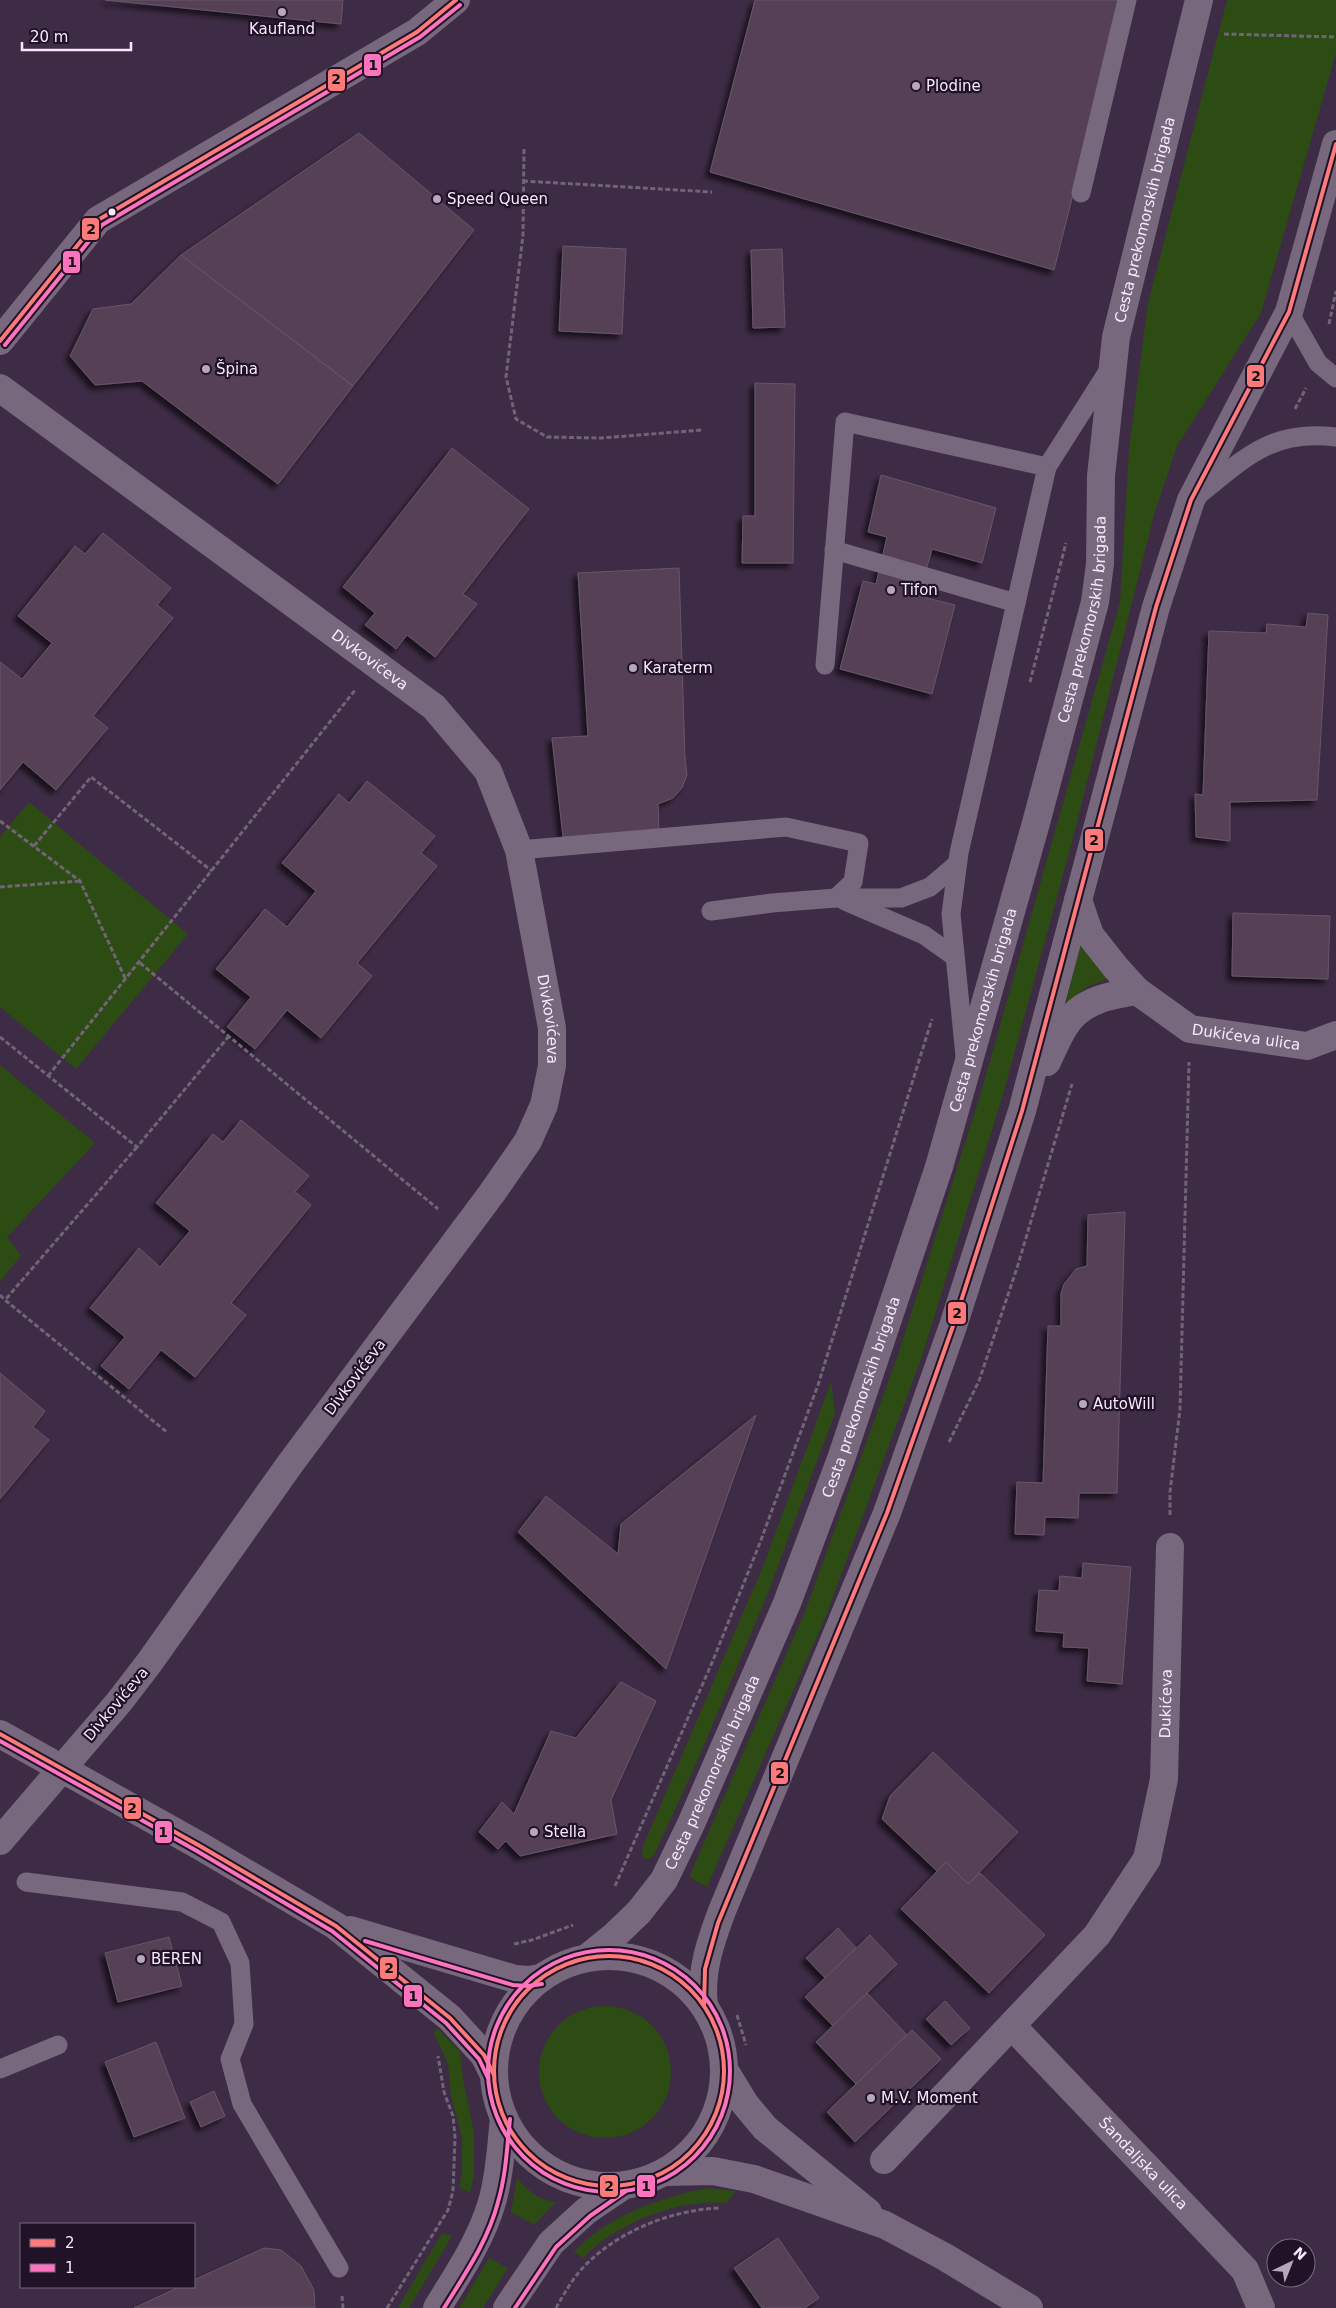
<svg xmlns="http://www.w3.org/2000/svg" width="1336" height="2308" viewBox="0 0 1336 2308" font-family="'DejaVu Sans',sans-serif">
<defs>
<filter id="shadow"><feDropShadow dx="-4.5" dy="4.5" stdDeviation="2.5" flood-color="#0009"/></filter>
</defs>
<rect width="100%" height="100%" fill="#3e2b45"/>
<g fill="#2d4c14">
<path d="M1227,0H1336V53L1261,313L1177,446L1154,515L1072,842L1004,1091L922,1356L826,1616L707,1887L689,1877L806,1609L899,1352L982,1089L1120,602L1129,449L1148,303Z"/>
<path d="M29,802L188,934L76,1069L0,1007V837Z"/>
<path d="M1080,944L1111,977L1089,986L1066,1003Z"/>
<path d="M0,1065L95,1143L7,1237L21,1255L0,1282Z"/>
<path d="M831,1382L835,1413L766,1598L697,1762L655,1853L649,1859H645L642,1855L643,1846L764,1564Z"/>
<circle cx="605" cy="2072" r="66"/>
<path d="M437,2028L460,2052L463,2079L474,2133V2176L470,2193L459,2187L462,2172V2138L451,2096L448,2064L434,2033Z"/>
<path d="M517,2178C528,2191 538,2200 556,2202L534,2225L511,2212Z"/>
<path d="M707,2188L736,2191L726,2203C680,2198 614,2224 583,2258L574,2252C608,2215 659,2198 707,2188Z"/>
<path d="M442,2233L452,2236L409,2308H398Z"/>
<path d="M489,2258L508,2268L483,2308H459Z"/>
</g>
<g fill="#554157" stroke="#68566a" filter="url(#shadow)">
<path d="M105,0H343L341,24Z"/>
<path d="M755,0H1122L1054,270L710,172Z"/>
<path d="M359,133L474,230L353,386L181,255Z"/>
<path d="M563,246L626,249L622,334L559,331Z"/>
<path d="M782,249L785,327L753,328L751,250Z"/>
<path d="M181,255L353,386L278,484L142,381L95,385L70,356L93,309L131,304Z"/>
<path d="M755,383L795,384L793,563H742L743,516H755Z"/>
<path d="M452,448L529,509L463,594L477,604L435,657L407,635L396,649L365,625L375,613L343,587Z"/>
<path d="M881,475L996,508L982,563L932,549L919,596L955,605L932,694L840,669L863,581L876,584L887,537L868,532Z"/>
<path d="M103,533L171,588L157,605L173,618L93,716L108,728L56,790L23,762L0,790V662L22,679L52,643L18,616L75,546L85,554Z"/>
<path d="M679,568L685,757L687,775L682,788L673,798L658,804L659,832L563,837L552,738L588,736L578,573Z"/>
<path d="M1308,613L1328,615L1317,800L1230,802V841L1196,837L1195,794L1203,795L1209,631L1266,633L1267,624L1306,627Z"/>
<path d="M367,781L435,836L421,853L437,866L357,963L372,976L321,1038L287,1010L255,1049L227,1027L251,997L216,969L265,909L287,927L316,891L282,863L339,794L349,803Z"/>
<path d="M1233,913L1330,916L1328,979L1232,976Z"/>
<path d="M241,1120L309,1176L295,1192L311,1205L231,1303L246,1315L195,1377L161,1350L129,1389L101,1366L125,1337L90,1308L139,1248L160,1267L190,1231L156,1203L213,1134L223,1142Z"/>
<path d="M1125,1212L1117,1493H1079L1078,1518L1045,1517L1044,1535L1015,1534L1017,1482L1043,1483L1048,1326H1061V1293L1064,1284L1076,1269L1087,1266L1088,1215Z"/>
<path d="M0,1373L45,1411L33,1427L49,1440L0,1499Z"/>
<path d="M756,1415L666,1669L518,1532L546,1496L618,1554L621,1524Z"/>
<path d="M1083,1563L1131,1567L1122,1684L1087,1681L1089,1648L1063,1647L1064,1633L1036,1631L1039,1590L1059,1591L1060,1576L1082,1578Z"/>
<path d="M621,1682L656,1701L611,1800L617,1834L520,1856L506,1841L498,1849L479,1832L502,1802L514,1814L551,1731L576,1738Z"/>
<path d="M933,1752L1018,1832L968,1884L946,1862L937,1871L882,1819L890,1796Z"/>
<path d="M946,1862L968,1884L980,1873L1045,1935L989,1993L901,1909Z"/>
<path d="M838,1928L856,1948L825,1978L806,1958Z"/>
<path d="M870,1935L897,1964L833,2026L805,1997Z"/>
<path d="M169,1937L182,1986L118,2002L105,1953Z"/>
<path d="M867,1993L907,2035L856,2084L816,2042Z"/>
<path d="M945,2001L970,2028L951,2045L926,2019Z"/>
<path d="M912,2030L941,2059L855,2142L827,2112Z"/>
<path d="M156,2042L185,2118L134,2137L105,2062Z"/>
<path d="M214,2091L225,2116L201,2127L190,2102Z"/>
<path d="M778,2238L819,2298L805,2308H762L734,2268Z"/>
<path d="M264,2248L281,2250L301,2266L314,2290L315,2308H134L179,2287H194V2280Z"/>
</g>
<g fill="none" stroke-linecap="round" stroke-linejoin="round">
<g stroke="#716477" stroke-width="3" stroke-dasharray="5 2.5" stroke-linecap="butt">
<path d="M1224,34L1336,37"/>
<path d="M524,149L523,235L506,377L516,419L547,437L601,438L702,430"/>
<path d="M523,181L712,192"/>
<path d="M1329,324L1336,291"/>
<path d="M1295,409L1306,388"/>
<path d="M1030,682L1066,543"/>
<path d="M0,821L80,881L126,980"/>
<path d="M34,846L91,777L212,871"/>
<path d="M0,887L80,881"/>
<path d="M140,963L438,1209"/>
<path d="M0,1037L137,1147L229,1036"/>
<path d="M48,1076L356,689"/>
<path d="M137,1147L5,1300L168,1433"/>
<path d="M0,1295L5,1300"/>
<path d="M949,1442L979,1381L1017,1268L1072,1084"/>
<path d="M1170,1515V1492L1180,1409L1189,1062"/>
<path d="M615,1886L714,1658L761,1540L818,1385L932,1019"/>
<path d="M514,1944L532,1940L573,1925"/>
<path d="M737,2015L746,2045"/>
<path d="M342,2296L343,2308"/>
<path d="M387,2308L448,2210L453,2191L455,2137L453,2116L444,2092L438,2056"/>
<path d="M556,2308C563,2296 570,2283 579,2272C613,2233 669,2210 720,2208"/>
</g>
<g stroke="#77687d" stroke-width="19">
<path d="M1081,193L1127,0"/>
<path d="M1289,312L1318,363L1336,378"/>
<path d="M1196,497C1244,459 1270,429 1336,437"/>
<path d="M834,550L1016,603"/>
<path d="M825,665L845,422L1047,467"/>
<path d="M519,850L786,827L859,843L853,882L836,898"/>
<path d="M845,901L924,935L955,957"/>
<path d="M711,911L772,903L836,898H901L930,887L957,864"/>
<path d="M965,1056L951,914L959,853L1047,467L1110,368"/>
<path d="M26,1882L182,1902L221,1922L240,1963L244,2024L230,2059L242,2104L339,2268"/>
<path d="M0,2069L58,2045"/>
</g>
<g stroke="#77687d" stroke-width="28">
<path d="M0,341L98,220L417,32L456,0"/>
<path id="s1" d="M0,388L434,707L488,771L519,850L552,1028V1066L544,1105L528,1141L492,1193L290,1464L149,1663L119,1702L0,1841"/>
<path id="s2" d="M1137,991L1190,1029L1307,1046L1336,1035"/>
<path id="s3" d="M1012,2026L1245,2270L1261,2308"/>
<path id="s4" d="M884,2160L1097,1935L1147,1859L1164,1779L1170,1547"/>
</g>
<g stroke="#77687d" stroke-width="28">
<path d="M0,1734L200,1846L336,1926L450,2018L484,2055L494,2075"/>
<path d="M350,1930L515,1979L528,1980L541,1978"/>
<path d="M725,2071L745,2104L765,2128L868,2212"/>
<path d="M665,2172L713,2171L754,2179L885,2225L945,2257L1029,2308"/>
</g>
<g stroke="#77687d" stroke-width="28">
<path d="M1078,900L1090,935L1116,968L1137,991"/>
<path d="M1047,1062C1053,1049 1059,1034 1067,1023C1083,1000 1111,995 1137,991"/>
<circle cx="609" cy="2071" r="115"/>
<path id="s5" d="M587,1958L613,1937L639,1912L664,1880L691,1824L787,1603L841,1459L939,1167L1036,823L1095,602L1100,564L1101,476L1116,337L1199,0"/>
<path d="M704,2006C700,1972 710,1943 722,1911L887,1513L953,1326L1022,1111L1156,607L1191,500L1289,312L1336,144"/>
<path d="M437,2308C458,2274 481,2240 492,2202C500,2175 501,2145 504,2118"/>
<path d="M507,2308L551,2243L586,2211L623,2186"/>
</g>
<g stroke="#211227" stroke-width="8">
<g id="bus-1">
<path d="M0,341L98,220L417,32L456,0"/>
<path d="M0,1734L200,1846L336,1926L450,2018L484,2055L494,2075"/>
<circle cx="609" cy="2071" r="115"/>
<path d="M704,2006L705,1969L718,1923L887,1513L953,1326L1022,1111L1156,607L1191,500L1289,312L1336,144"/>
</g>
</g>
<g stroke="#211227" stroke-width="8">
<g id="bus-2">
<path d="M5,345L102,225L420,37L460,5"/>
<path d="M0,1741L197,1851L332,1931L446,2023L479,2059L488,2078"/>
<path d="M365,1941L513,1985L528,1986L542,1984"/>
<circle cx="609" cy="2071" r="121"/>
<path d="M444,2308C465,2274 488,2241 498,2202C506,2175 507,2147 510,2119"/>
<path d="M515,2308L556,2247L590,2216L626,2191"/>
</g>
</g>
<use href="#bus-1" stroke="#fd7a7a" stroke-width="4"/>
<use href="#bus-2" stroke="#fc73be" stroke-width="4"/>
</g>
<g fill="#b6a7bc" stroke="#211227" stroke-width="2">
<circle cx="282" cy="12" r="5"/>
<circle cx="916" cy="86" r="5"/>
<circle cx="437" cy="199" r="5"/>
<circle cx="206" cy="369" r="5"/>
<circle cx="891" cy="590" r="5"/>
<circle cx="633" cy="668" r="5"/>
<circle cx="1083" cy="1404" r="5"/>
<circle cx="534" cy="1832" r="5"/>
<circle cx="141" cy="1959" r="5"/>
<circle cx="871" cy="2098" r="5"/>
</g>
<circle fill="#f6eafc" stroke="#211227" stroke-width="2" cx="112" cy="212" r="4.5"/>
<g text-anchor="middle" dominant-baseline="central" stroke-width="4.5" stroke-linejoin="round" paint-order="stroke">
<g font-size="15" fill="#f6eafc" stroke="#211227" text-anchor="start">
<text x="282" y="29" text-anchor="middle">Kaufland</text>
<text x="926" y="86">Plodine</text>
<text x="447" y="199">Speed Queen</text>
<text x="216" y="369">Špina</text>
<text x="901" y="590">Tifon</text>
<text x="643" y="668">Karaterm</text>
<text x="1093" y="1404">AutoWill</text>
<text x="544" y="1832">Stella</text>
<text x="151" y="1959">BEREN</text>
<text x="881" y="2098">M.V. Moment</text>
</g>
<g font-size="15" fill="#f6eafc" stroke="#211227">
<text stroke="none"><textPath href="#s5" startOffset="1848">Cesta prekomorskih brigada</textPath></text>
<text stroke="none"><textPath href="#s5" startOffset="1442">Cesta prekomorskih brigada</textPath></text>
<text stroke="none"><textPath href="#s1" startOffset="459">Divkovićeva</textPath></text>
<text stroke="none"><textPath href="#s5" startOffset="1038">Cesta prekomorskih brigada</textPath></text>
<text stroke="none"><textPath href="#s1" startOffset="879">Divkovićeva</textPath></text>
<text stroke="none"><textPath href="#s2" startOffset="122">Dukićeva ulica</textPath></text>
<text transform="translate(355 1377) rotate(-53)">Divkovićeva</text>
<text stroke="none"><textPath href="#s5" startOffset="632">Cesta prekomorskih brigada</textPath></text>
<text transform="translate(116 1704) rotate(-50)">Divkovićeva</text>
<text stroke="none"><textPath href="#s4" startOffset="558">Dukićeva</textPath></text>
<text stroke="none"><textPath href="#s5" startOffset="228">Cesta prekomorskih brigada</textPath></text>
<text stroke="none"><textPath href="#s3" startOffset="190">Šandaljska ulica</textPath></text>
</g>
</g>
<g stroke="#211227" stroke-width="2">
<rect x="363" y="53" width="19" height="24" rx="5" fill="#fc73be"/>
<rect x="327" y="68" width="19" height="24" rx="5" fill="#fd7a7a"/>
<rect x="81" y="217" width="19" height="24" rx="5" fill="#fd7a7a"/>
<rect x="62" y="250" width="19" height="24" rx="5" fill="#fc73be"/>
<rect x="1246" y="364" width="19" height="24" rx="5" fill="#fd7a7a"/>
<rect x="1084" y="828" width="20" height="24" rx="5" fill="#fd7a7a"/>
<rect x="947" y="1301" width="20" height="24" rx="5" fill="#fd7a7a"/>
<rect x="770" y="1761" width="19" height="24" rx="5" fill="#fd7a7a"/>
<rect x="123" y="1796" width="19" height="24" rx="5" fill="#fd7a7a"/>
<rect x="154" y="1820" width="19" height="24" rx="5" fill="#fc73be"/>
<rect x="379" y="1956" width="19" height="24" rx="5" fill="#fd7a7a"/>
<rect x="403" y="1984" width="20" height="24" rx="5" fill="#fc73be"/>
<rect x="599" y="2174" width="20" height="24" rx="5" fill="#fd7a7a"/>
<rect x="636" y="2174" width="20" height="24" rx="5" fill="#fc73be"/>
</g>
<g font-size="14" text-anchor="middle" font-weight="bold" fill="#111">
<text x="373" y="70">1</text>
<text x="336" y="84">2</text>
<text x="91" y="234">2</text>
<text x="72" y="267">1</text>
<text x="1256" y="381">2</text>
<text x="1094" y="845">2</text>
<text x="957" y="1318">2</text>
<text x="780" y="1778">2</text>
<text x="132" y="1813">2</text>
<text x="163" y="1837">1</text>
<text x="389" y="1973">2</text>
<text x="413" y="2001">1</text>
<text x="609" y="2191">2</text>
<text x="646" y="2191">1</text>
</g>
<rect x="20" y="2223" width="175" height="65" fill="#211227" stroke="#76687c"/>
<rect x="30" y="2239" width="25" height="8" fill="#fd7a7a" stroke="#76687c"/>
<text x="65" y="2248" font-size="15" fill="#f6eafc">2</text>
<rect x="30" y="2264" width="25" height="8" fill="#fc73be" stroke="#76687c"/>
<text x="65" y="2273" font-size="15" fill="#f6eafc">1</text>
<g transform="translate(1291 2263) rotate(43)"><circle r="24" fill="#211227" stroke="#76687c"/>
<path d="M0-4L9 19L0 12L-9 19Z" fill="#b6a7bc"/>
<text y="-8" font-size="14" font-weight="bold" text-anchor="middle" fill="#f6eafc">N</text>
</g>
<path d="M22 42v8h109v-8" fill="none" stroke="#f6eafc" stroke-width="2.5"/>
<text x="30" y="42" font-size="15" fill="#f6eafc" stroke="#211227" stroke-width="4" paint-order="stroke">20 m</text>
</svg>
